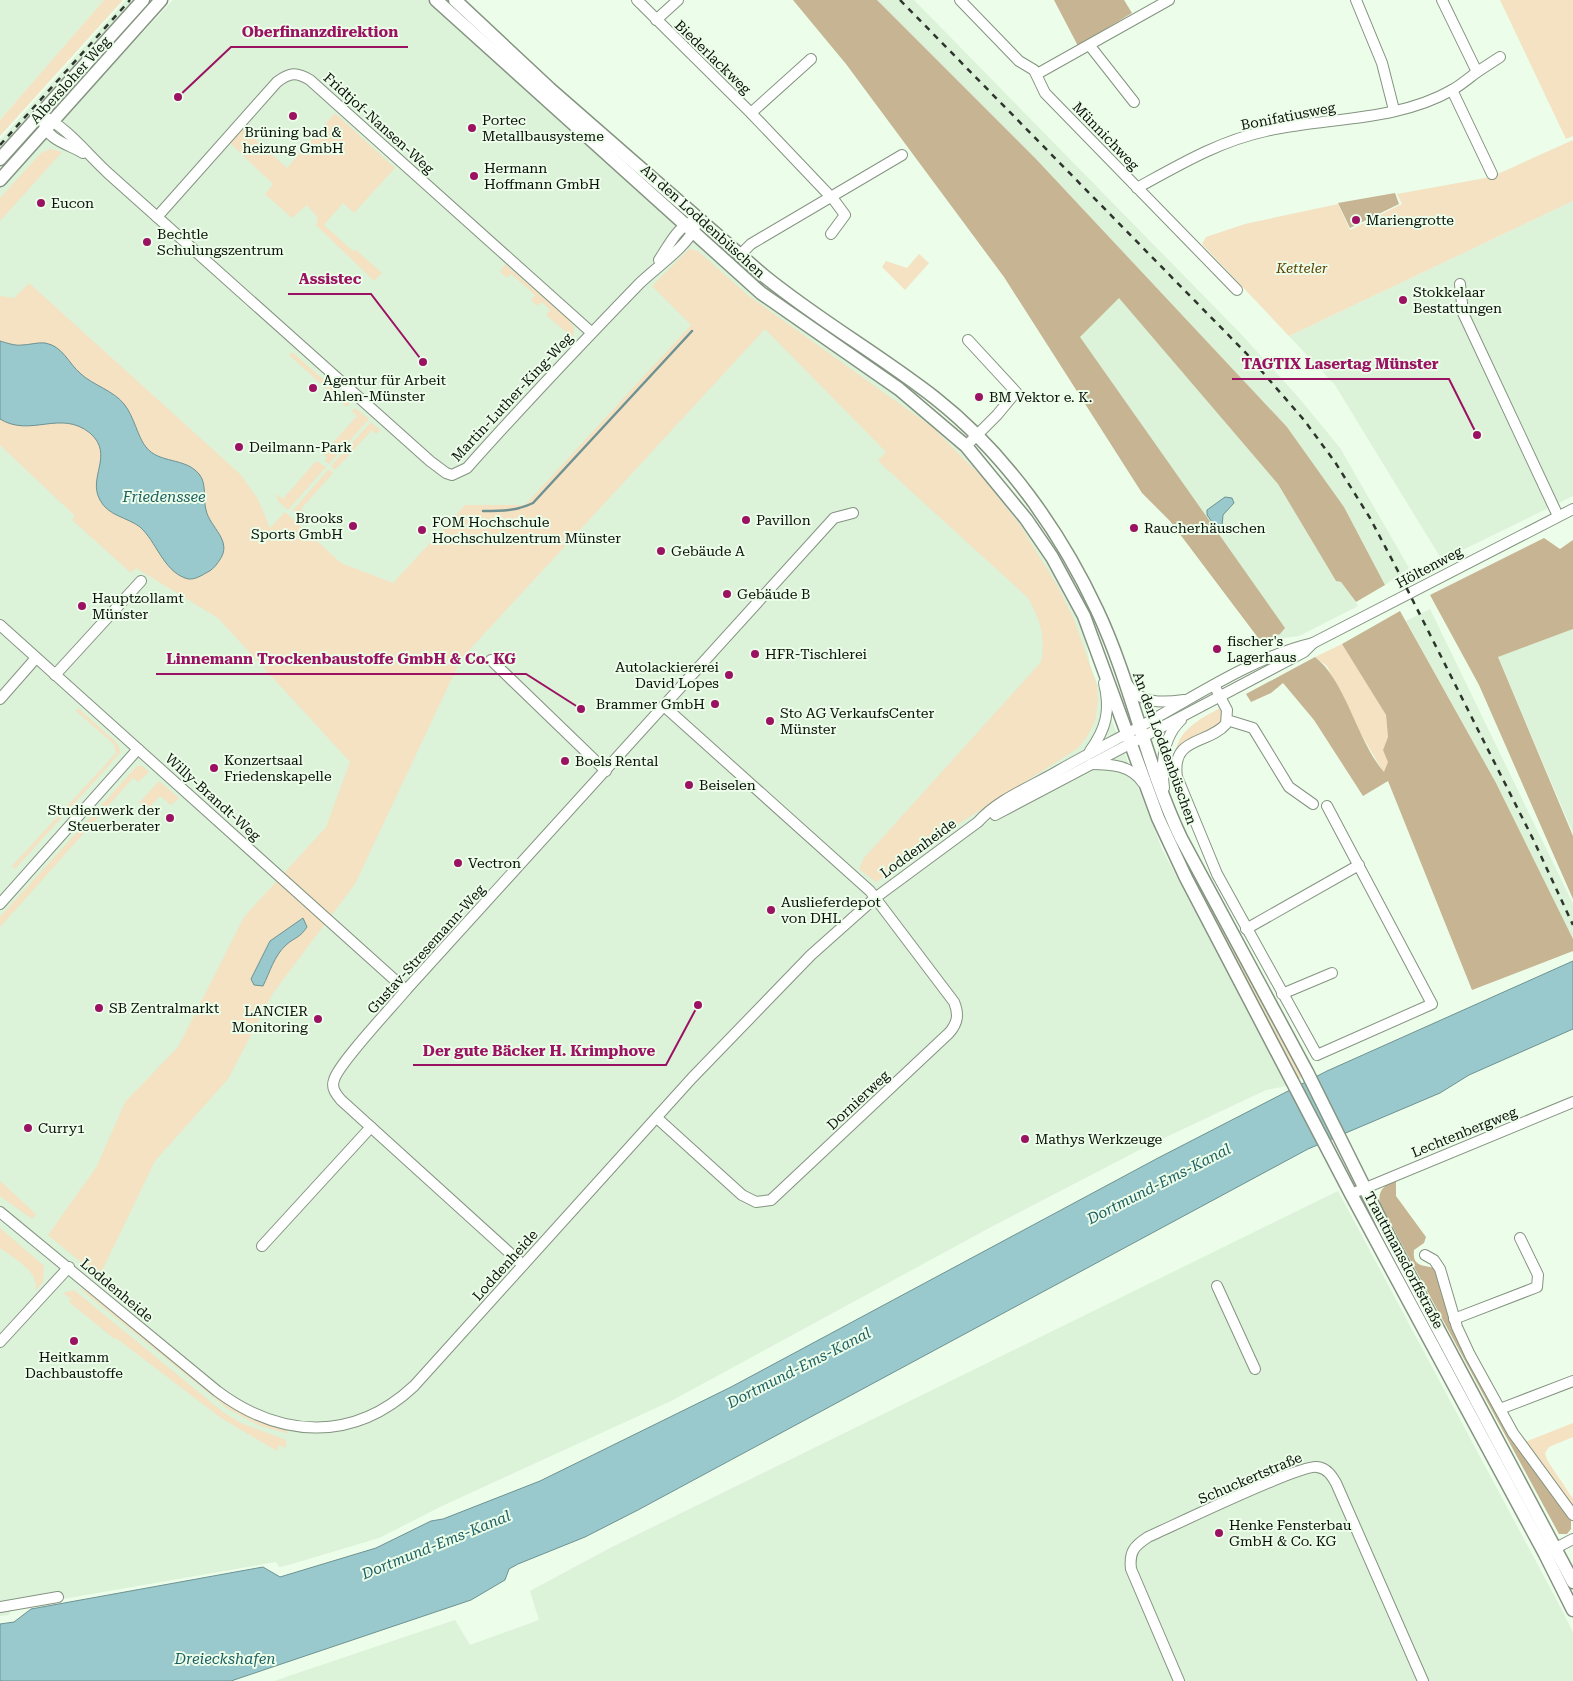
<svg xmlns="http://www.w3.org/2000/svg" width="1573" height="1681" viewBox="0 0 1573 1681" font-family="'Roboto Serif',serif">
<rect width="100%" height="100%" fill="#ecfde9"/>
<g fill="#dcf2d9">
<path d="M0,0H104L0,120Z"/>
<path d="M126,0H133L0,149V140Z"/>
<path d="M173,0H430L694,238L918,408L963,449L1038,542L1082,620L1090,665L1162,849L1287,1086L1266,1090L1147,1146L991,1227L671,1401L442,1506L379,1538L285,1566L279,1567L276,1562L57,1600L12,1604L9,1615L0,1616V186Z"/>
<path d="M877,0H914L1241,334L1299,398L1340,448L1409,568L1385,585L1344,507L1287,427L1036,159Z"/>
<path d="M1573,201V496L1442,560L1335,385L1289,336Z"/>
<path d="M1119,297L1278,484L1336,581L1341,582L1358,606L1299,636L1268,640L1280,634L1284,628L1079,337Z"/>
<path d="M1430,609L1573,904V939L1496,783L1406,621Z"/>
<path d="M1573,629V833L1498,657Z"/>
<path d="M1338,1191L1563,1612L1573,1633V1681H274L455,1620L470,1645L539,1620L530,1591L612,1547Z"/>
</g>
<g fill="#f4e2c3">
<path d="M104,0H123L0,136V120Z"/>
<path d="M1500,0H1573V136L1566,139Z"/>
<path d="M335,113L395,168L354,213L343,203L324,225L353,251L356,250L382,273L374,281L316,225L318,218L307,205L292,218L265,194L273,184L230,143L243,128L287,168Z"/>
<path d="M1573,140V201L1289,336L1202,244L1206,237L1245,224L1338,204L1350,230L1402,204L1397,194L1491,177Z"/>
<path d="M50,149L62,152L0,221V198L41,153Z"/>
<path d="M689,249L698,251L749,296L932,427L981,476L1020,525L1057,585L1074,619L1097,686L1098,701L1095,721L1087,737L1077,749L941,835L876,882L859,869L864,858L1041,662C1046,636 1040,620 1028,598L878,461L886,452L765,329L461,659L355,884L273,993L228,1079L155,1161L99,1277L48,1235L97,1166L125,1102L178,1047L244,917L326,827L350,762L218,618L136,568L131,573L72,520L75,516L0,445V296L14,298L29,283L240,474L258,499L270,528L285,512L341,563L393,583L465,505H525L691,325L652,286Z"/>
<path d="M919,254L929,263L905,290L882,267L886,261L907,268Z"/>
<path d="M505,264L570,321L574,328L573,338L546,315L550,310L542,302L537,306L531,300L535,295L511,274L507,278L500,272Z"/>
<path d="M292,352L350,403L347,407L289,355Z"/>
<path d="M355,408L369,419L329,464L325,461L327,458L323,454L357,416L352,411Z"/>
<path d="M371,422L380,430L377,434L372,430L335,470L331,466Z"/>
<path d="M316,461L326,467L288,510L278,501L276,494L283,499Z"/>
<path d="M329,469L333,473L301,509L305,513L292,511Z"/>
<path d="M1342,644L1386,715L1388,737L1383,750L1389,762L1384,773L1358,729L1327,666L1315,657Z"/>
<path d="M78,708L116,742L120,749V753L15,869L12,866L116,753L114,744L76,711Z"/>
<path d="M1220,708L1223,720L1217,727L1185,742L1175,756C1177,730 1200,719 1220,708Z"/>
<path d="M1140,751L1155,791L1183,856L1304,1076L1297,1080L1194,885L1163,819Z"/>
<path d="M137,766H142L149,772L138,782L133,778L0,927V917Z"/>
<path d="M159,781L179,798L171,805L160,796L147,810L139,803Z"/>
<path d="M0,1181L36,1214L32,1219L0,1196Z"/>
<path d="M0,1228L44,1266L43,1282L35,1291C41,1272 13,1258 0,1248Z"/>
<path d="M78,1287L92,1294L230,1407L256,1421L285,1430L290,1434L260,1426L228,1409Z"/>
<path d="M74,1290L223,1412L241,1423L286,1440V1448L279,1445L277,1451L221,1418L116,1338L114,1339L112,1337L69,1302L71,1299L63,1293Z"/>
<path d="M1573,1423V1437L1549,1447L1545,1453L1547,1460L1573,1499V1506L1525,1442Z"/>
</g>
<g fill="#c6b492">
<path d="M793,0H877L1036,159L1287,427L1344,507L1385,585L1356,602L1341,582L1336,581L1278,484L1119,298L1080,337L1285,628L1280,634L1262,643L1170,521L1142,493L1004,277L846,64Z"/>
<path d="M1054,0H1124L1132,13L1078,46Z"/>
<path d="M1395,193L1399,204L1350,228L1338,203Z"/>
<path d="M1544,538L1560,549L1573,540V629L1498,657L1573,836V899L1479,685L1430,595Z"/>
<path d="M1400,611L1496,783L1573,939V951L1472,990L1388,781L1363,796L1314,720L1283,683L1271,693L1251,702L1246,694L1315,657C1346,681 1357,741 1384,772L1388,762L1383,750L1388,737L1386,715L1342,644Z"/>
<path d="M1396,1179V1196L1426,1237L1424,1243L1414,1250C1412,1267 1423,1265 1435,1268L1456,1336L1571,1519V1529L1567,1534H1559L1380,1204C1377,1190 1385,1185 1396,1179Z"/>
</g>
<g fill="#99c9cc" stroke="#6e9292">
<path d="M0,341C7,343 15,346 22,345C29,345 38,342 45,343C63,346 68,363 81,374C93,385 114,391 124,404C134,416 138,438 146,447C159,464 185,457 199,474C207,483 203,499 206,510C210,528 234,541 219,561C215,567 212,570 206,573C199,577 192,581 185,578C163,570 156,541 140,527C127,517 108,516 100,500C87,477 115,455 90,433C60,409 31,438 0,419Z"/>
<path d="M1225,497L1232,498L1234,503L1223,515L1222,526L1217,529L1207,515V510Z"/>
<path d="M303,918L307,927C300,938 295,937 286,945C274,956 270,972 263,986L254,985L251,979L270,941Z"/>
<path d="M1573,961V1029L1469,1075L1440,1093L1308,1149L638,1510L585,1537L518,1564L509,1569L505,1580L471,1600L231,1681H0V1624L14,1622L31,1609L263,1567L280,1577L376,1548L431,1521L443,1519L540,1481L731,1387L1158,1158L1327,1071Z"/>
</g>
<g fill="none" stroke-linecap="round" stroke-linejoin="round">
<path stroke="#6e9292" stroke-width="2.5" d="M483,511C501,511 517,511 533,503L692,331"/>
<g stroke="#849481" stroke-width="12">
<g id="minor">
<path d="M637,0L751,113L830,196"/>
<path d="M960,0L1019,61L1034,70L1045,93L1237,290"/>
<path d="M1356,0L1382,63L1394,110"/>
<path d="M656,20L678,0"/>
<path d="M1090,46L1134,102"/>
<path d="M1477,72L1500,57"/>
<path d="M1037,74L1169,0"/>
<path d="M1452,90L1492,174"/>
<path d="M751,113L811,59"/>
<path d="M40,114C68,128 86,153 109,174L430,461L446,473L452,475L467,468C523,405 581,344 639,284C655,268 687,247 695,227"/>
<path d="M44,124C48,140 70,145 83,153"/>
<path d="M1137,188C1179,165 1219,141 1266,131C1327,117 1396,122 1452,90C1461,85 1469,78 1477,72L1442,0"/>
<path d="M157,217L277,82C290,72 297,72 310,80L591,332"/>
<path d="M831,234L845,215L831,196"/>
<path d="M740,255L751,244L902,155"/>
<path d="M659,260C668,247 676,229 691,222"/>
<path d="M1460,284L1463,313L1558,516"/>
<path d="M966,446L997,415L1016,392L968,340"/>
<path d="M0,625L406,990"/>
<path d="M491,660L606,771"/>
<path d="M55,675L141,581"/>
<path d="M1127,684C1140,704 1162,703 1184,700"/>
<path d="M1214,685L1227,710L1226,724C1208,745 1171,736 1177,777L1217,874L1317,1055L1432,1004L1327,806"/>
<path d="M0,699L36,658"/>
<path d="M1227,720L1253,728L1289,787L1313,804"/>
<path d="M1090,751C1106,729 1111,710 1104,683"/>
<path d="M1091,764C1111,764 1131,765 1143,783"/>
<path d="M1164,788C1161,765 1162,738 1181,720"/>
<path d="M995,815L1304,652L1313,643L1573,509"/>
<path d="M0,904L138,749"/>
<path d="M1246,929L1359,865"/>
<path d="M1282,994L1332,973"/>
<path d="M657,1118L742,1195L756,1202L771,1200L949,1033C958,1023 959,1014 954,1002L870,891L665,707"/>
<path d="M1351,1194L1573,1102"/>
<path d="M0,1212L217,1391C281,1439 354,1442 414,1386L692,1078L811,955L875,898L978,822C998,799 1033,786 1058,771C1091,752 1126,735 1159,716C1207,689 1258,656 1313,643"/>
<path d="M262,1246L371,1127"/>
<path d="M1425,1255L1434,1260L1440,1269L1457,1327L1470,1355L1513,1433L1573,1515"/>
<path d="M523,1265L341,1100C336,1094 331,1088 334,1080C338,1064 392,1007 406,990L834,518L853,513"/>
<path d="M1217,1286L1255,1369"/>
<path d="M1454,1319L1537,1287L1538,1275L1520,1238"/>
<path d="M0,1342L69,1267"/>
<path d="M1500,1409L1573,1381"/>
<path d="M1550,1551L1573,1539"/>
<path d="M0,1607L58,1597"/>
<path d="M1179,1681L1131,1569C1129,1552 1134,1546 1148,1537C1173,1526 1300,1464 1317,1467C1327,1468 1332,1476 1336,1483L1423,1681"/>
</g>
</g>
<g stroke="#849481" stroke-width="15">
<g id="major">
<path d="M436,0L761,293L899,389L966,446L1026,519L1052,557L1084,616L1158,818L1186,878L1351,1194L1545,1554L1573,1610"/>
<path d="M455,0L550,89L763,275C818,320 880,355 935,398C1005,453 1060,531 1097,610C1132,684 1146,765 1181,838L1307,1072L1387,1233L1573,1582"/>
<path d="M0,159L143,0"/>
<path d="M0,180L161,0"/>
</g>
</g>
<use href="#minor" stroke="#fff" stroke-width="10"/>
<use href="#major" stroke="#fff" stroke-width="12"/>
<g stroke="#2d352c" stroke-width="2.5" stroke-dasharray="6 6" stroke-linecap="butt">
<path d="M900,0L1246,353L1304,420L1335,462L1370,518L1399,573L1534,841L1573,925"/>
<path d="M0,145L130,0"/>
</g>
</g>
<g fill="#9b1262" stroke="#ecfde9" stroke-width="2">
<circle cx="293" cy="116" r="5"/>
<circle cx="472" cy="128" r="5"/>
<circle cx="474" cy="176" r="5"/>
<circle cx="41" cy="203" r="5"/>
<circle cx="1356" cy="220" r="5"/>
<circle cx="147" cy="242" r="5"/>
<circle cx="1403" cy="300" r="5"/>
<circle cx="313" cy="388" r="5"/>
<circle cx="979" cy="397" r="5"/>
<circle cx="239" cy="447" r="5"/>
<circle cx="746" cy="520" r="5"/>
<circle cx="353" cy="526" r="5"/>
<circle cx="1134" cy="528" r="5"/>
<circle cx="422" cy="530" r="5"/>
<circle cx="661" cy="551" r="5"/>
<circle cx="727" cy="594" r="5"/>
<circle cx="82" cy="606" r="5"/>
<circle cx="1217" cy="649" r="5"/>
<circle cx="755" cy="654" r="5"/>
<circle cx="729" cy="675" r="5"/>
<circle cx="715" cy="704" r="5"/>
<circle cx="770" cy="721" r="5"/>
<circle cx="565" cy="761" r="5"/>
<circle cx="214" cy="768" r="5"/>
<circle cx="689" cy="785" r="5"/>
<circle cx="170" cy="818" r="5"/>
<circle cx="458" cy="863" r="5"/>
<circle cx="771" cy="910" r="5"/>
<circle cx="99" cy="1008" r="5"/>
<circle cx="318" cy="1019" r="5"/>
<circle cx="28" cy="1128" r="5"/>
<circle cx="1025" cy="1139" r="5"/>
<circle cx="74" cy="1341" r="5"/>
<circle cx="1219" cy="1533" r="5"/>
</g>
<g text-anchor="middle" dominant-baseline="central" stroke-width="4" stroke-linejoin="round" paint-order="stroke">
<g font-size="14" fill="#0b110a" stroke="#ecfde9">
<text transform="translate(713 57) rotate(44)">Biederlackweg</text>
<text transform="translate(70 80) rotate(-48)">Albersloher Weg</text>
<text transform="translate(1288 116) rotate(-11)">Bonifatiusweg</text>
<text transform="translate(379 123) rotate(42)">Fridtjof-Nansen-Weg</text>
<text transform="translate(1106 136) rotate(46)">Münnichweg</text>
<text transform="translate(703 221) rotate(42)">An den Loddenbüschen</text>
<text transform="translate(512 397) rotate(-47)">Martin-Luther-King-Weg</text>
<text transform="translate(1429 567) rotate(-28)">Höltenweg</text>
<text transform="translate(1165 748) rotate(70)">An den Loddenbüschen</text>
<text transform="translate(213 797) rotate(42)">Willy-Brandt-Weg</text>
<text transform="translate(918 848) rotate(-36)">Loddenheide</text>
<text transform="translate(426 949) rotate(-48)">Gustav-Stresemann-Weg</text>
<text transform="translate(858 1100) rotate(-43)">Dornierweg</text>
<text transform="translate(1464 1132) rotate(-22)">Lechtenbergweg</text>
<text transform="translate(1404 1260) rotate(62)">Trauttmansdorffstraße</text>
<text transform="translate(505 1265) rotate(-48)">Loddenheide</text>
<text transform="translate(117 1290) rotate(40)">Loddenheide</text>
<text transform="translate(1250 1478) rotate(-23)">Schuckertstraße</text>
</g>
<g font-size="14" fill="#0b110a" stroke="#ecfde9" text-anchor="start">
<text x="482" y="120">Portec<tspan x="482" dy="16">Metallbausysteme</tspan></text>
<text x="293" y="132" text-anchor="middle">Brüning bad &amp;<tspan x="293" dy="16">heizung GmbH</tspan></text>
<text x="484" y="168">Hermann<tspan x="484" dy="16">Hoffmann GmbH</tspan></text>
<text x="51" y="203">Eucon</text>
<text x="1366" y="220">Mariengrotte</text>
<text x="157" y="234">Bechtle<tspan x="157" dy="16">Schulungszentrum</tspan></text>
<text x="1413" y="292">Stokkelaar<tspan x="1413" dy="16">Bestattungen</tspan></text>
<text x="323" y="380">Agentur für Arbeit<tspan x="323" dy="16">Ahlen-Münster</tspan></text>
<text x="989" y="397">BM Vektor e. K.</text>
<text x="249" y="447">Deilmann-Park</text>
<text x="343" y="518" text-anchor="end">Brooks<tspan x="343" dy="16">Sports GmbH</tspan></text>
<text x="756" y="520">Pavillon</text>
<text x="432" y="522">FOM Hochschule<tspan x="432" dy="16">Hochschulzentrum Münster</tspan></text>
<text x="1144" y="528">Raucherhäuschen</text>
<text x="671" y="551">Gebäude A</text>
<text x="737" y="594">Gebäude B</text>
<text x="92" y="598">Hauptzollamt<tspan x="92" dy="16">Münster</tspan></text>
<text x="1227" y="641">fischer's<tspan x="1227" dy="16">Lagerhaus</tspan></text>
<text x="765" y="654">HFR-Tischlerei</text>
<text x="719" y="667" text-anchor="end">Autolackiererei<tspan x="719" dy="16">David Lopes</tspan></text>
<text x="705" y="704" text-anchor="end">Brammer GmbH</text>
<text x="780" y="713">Sto AG VerkaufsCenter<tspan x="780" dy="16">Münster</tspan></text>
<text x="224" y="760">Konzertsaal<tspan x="224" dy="16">Friedenskapelle</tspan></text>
<text x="575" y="761">Boels Rental</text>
<text x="699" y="785">Beiselen</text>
<text x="160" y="810" text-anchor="end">Studienwerk der<tspan x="160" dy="16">Steuerberater</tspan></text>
<text x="468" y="863">Vectron</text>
<text x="781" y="902">Auslieferdepot<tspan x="781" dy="16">von DHL</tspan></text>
<text x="109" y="1008">SB Zentralmarkt</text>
<text x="308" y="1011" text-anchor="end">LANCIER<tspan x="308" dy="16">Monitoring</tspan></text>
<text x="38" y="1128">Curry1</text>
<text x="1035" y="1139">Mathys Werkzeuge</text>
<text x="74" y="1357" text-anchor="middle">Heitkamm<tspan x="74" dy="16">Dachbaustoffe</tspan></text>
<text x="1229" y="1525">Henke Fensterbau<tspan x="1229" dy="16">GmbH &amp; Co. KG</tspan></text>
</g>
<g font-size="14" font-style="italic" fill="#5e4305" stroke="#ecfde9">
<text x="1302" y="268">Ketteler</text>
</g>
<g font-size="15" font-style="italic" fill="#1e5f63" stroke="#ecfde9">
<text x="164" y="497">Friedenssee</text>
<text transform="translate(1159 1184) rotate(-27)">Dortmund-Ems-Kanal</text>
<text transform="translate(799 1368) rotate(-27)">Dortmund-Ems-Kanal</text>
<text transform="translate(436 1545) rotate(-22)">Dortmund-Ems-Kanal</text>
<text x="225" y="1659">Dreieckshafen</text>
</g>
</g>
<path fill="none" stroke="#9b1262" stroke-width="2" d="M178 97L231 47H408M423 362L371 294H288M1477 435L1449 379H1232M581 709L526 674H156M698 1005L666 1065H413"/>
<g fill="#9b1262" stroke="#ecfde9" stroke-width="2">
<circle cx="178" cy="97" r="5"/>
<circle cx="423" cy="362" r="5"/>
<circle cx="1477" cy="435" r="5"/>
<circle cx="581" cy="709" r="5"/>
<circle cx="698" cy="1005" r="5"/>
</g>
<g font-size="15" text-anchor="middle" font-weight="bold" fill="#9b1262" stroke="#ecfde9" stroke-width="4" stroke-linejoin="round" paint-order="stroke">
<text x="320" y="37">Oberfinanzdirektion</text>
<text x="330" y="284">Assistec</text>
<text x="1340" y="369">TAGTIX Lasertag Münster</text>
<text x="341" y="664">Linnemann Trockenbaustoffe GmbH &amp; Co. KG</text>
<text x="539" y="1056">Der gute Bäcker H. Krimphove</text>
</g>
</svg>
